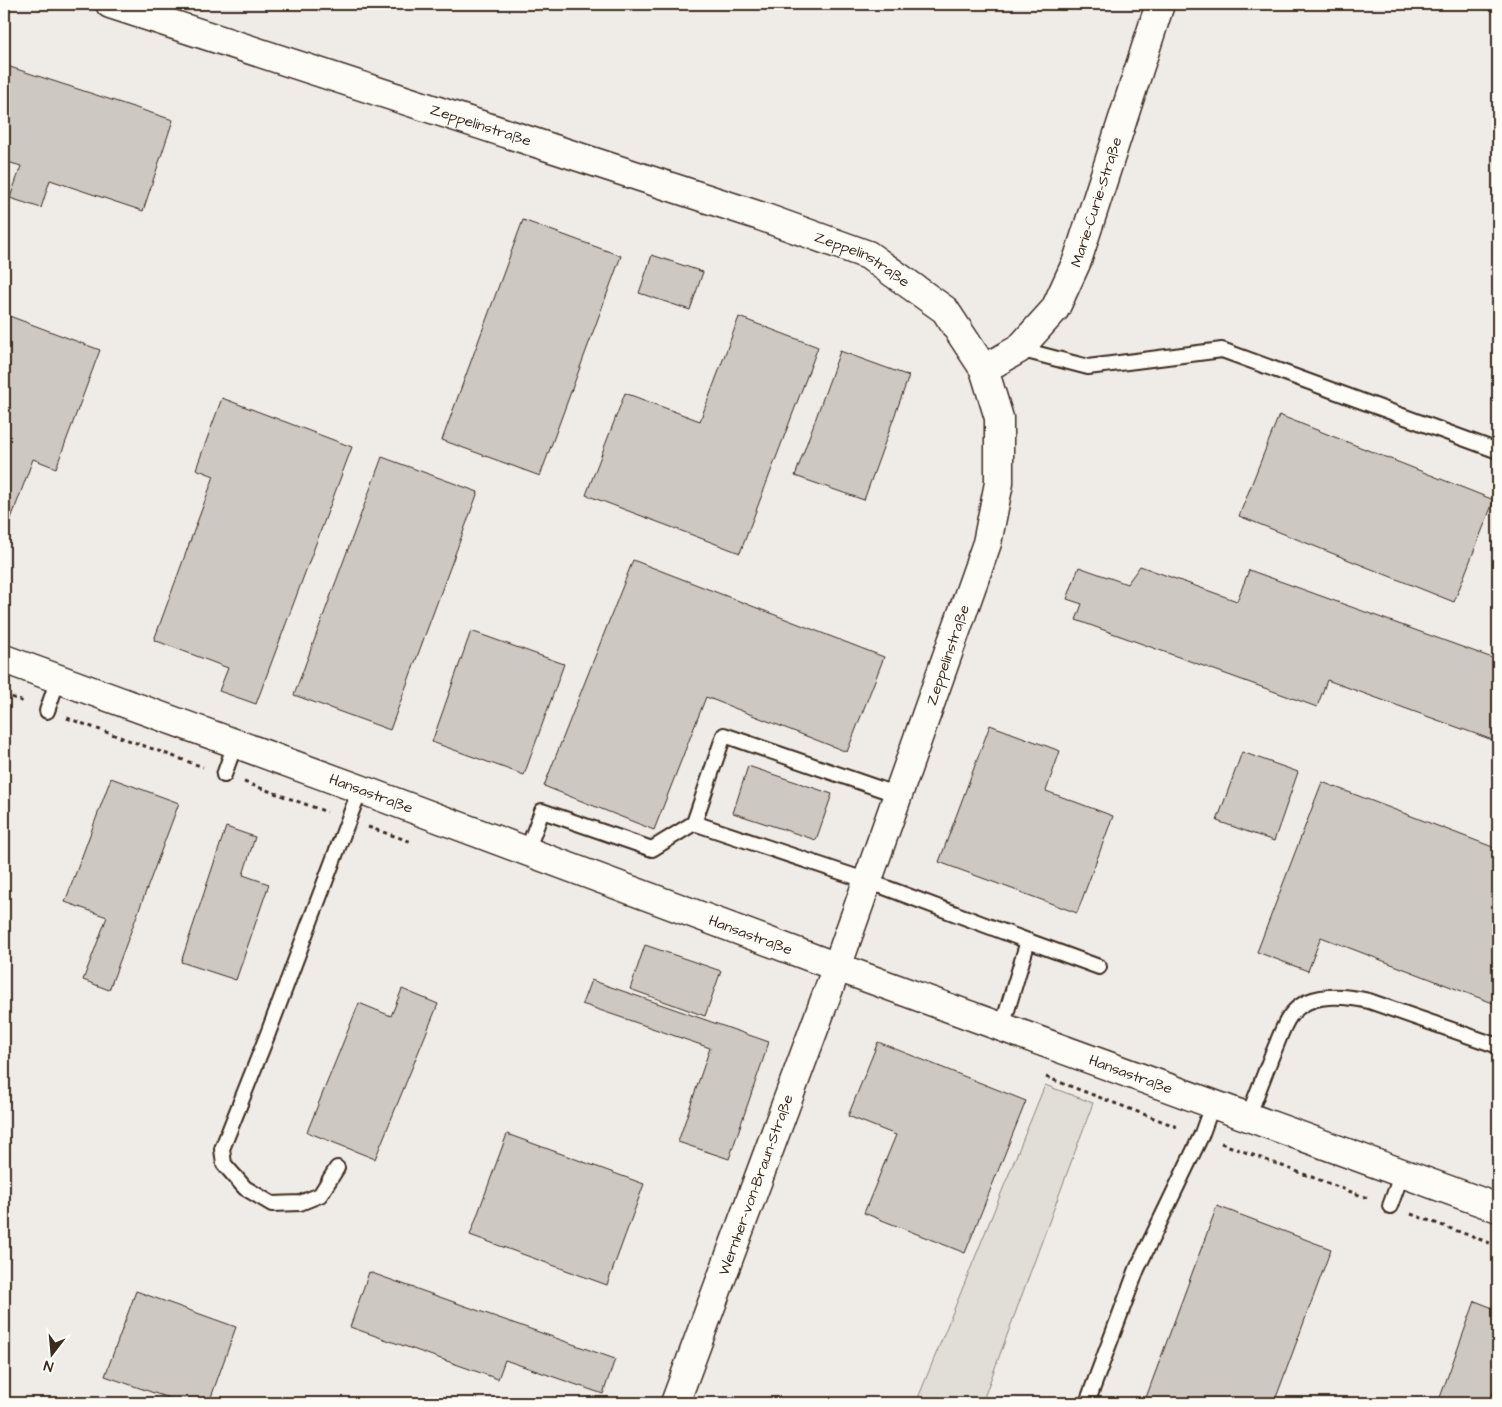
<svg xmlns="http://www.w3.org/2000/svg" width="1502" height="1407" viewBox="0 0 1502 1407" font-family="'Architects Daughter',sans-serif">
<rect width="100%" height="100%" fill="#fdfcf7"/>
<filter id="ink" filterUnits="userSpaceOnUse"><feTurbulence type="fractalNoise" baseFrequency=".02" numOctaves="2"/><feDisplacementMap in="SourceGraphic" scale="10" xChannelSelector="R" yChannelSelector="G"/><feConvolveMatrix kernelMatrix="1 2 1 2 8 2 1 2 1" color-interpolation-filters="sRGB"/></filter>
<g filter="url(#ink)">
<rect fill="#efece7" x="4" y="4" width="1494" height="1399"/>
<path fill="#e1ded7" stroke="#8e847a" d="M1045,1085L1093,1103L982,1403H916Z"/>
<g fill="#cdc8c2" stroke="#3b2a1e">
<path d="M4,65L173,120L143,211L50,180L41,208L10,198L21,166L4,161Z"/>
<path d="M523,220L621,256L540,476L442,440Z"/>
<path d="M652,255L703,272L690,310L639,293Z"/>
<path d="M4,314L100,350L56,468L33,459L4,538Z"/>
<path d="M739,317L818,347L740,553L586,495L625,393L700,421Z"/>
<path d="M840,351L909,376L864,500L795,476Z"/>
<path d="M222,398L352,447L256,704L219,691L228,668L154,640L214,476L196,469Z"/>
<path d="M1279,415L1494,500L1454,602L1239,516Z"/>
<path d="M382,457L478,492L390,730L294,695Z"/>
<path d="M633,560L884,657L847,752L706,697L654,830L544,786Z"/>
<path d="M1140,566L1237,601L1249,570L1498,660V742L1327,680L1317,707L1076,620L1082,604L1067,599L1079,567L1127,584Z"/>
<path d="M471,631L564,664L524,775L432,742Z"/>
<path d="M990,725L1060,751L1046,791L1113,816L1077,913L939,862Z"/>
<path d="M1242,752L1298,772L1274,841L1217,821Z"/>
<path d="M748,766L832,794L816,840L733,813Z"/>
<path d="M111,778L179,803L109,990L83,980L107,917L65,902Z"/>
<path d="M1322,782L1498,849V1005L1321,937L1308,971L1257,952Z"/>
<path d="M226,827L255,837L243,875L269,884L236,980L181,962Z"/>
<path d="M645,945L721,971L705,1016L630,989Z"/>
<path d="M591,980L769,1042L729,1159L678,1142L710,1048L582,1004Z"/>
<path d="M402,989L438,1004L375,1159L307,1132L359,1003L391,1016Z"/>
<path d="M878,1042L1026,1101L965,1253L864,1213L896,1135L848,1116Z"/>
<path d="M507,1134L644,1184L607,1285L470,1235Z"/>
<path d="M1217,1206L1331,1249L1274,1403H1144Z"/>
<path d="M369,1272L615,1359L603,1394L505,1360L498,1379L350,1327Z"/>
<path d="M136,1291L236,1327L209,1403H183L105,1376Z"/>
<path d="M1475,1301L1498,1310V1379L1489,1403H1438Z"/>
</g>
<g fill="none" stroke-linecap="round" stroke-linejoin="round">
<g stroke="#3b2a1e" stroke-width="18">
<g id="lane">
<path d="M1019,349L1088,367L1222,350L1498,451"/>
<path d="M47,711L58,679"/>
<path d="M224,775L235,744"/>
<path d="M694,823L724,735L898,795"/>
<path d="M527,851L542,811L652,849L694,823L868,881L1028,941L1002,1027"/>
<path d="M1028,941L1099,967"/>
<path d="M1248,1117C1256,1096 1264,1076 1272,1055C1278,1043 1282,1027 1290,1016C1308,991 1343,995 1369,1001L1498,1046"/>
<path d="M337,1168L320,1195L300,1203L272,1204L245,1188L224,1164L222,1149L267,1036L360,789"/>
<path d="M1390,1206L1402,1173"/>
<path d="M1087,1403L1137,1269L1201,1136L1213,1103"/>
</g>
</g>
<g stroke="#3b2a1e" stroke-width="31">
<g id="street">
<path id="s1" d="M110,4L760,216L868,255L945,310L984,369L999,418V483L987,543L837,967L675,1403"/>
<path id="s2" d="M984,369L1019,349L1055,309L1077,261L1160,4"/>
<path id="s3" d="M4,659L360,789L837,967L1498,1208"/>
</g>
</g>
<g stroke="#3b2a1e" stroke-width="3" stroke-dasharray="4 4" stroke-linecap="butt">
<path d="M4,694L26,703"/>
<path d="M67,718L203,767"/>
<path d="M244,782L327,812"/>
<path d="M368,827L412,842"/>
<path d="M1046,1077L1180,1128"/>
<path d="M1221,1143L1370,1199"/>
<path d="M1411,1214L1498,1246"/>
</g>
<use href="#lane" stroke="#fdfcf7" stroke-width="14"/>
<use href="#street" stroke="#fdfcf7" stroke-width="28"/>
</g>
</g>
<g text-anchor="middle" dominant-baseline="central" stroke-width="4" stroke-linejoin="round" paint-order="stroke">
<g font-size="15" fill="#3b2a1e" stroke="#fdfcf7">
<text stroke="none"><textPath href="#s1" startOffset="390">Zeppelinstraße</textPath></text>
<text stroke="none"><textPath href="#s2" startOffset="209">Marie-Curie-Straße</textPath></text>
<text stroke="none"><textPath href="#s1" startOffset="795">Zeppelinstraße</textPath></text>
<text transform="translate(948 655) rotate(-71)">Zeppelinstraße</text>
<text stroke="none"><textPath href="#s3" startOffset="391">Hansastraße</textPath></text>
<text stroke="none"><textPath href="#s3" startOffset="796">Hansastraße</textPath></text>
<text stroke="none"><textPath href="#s3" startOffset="1201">Hansastraße</textPath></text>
<text transform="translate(756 1185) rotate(-70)">Wernher-von-Braun-Straße</text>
</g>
</g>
<rect width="1502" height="1407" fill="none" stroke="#fdfcf7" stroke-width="20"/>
<rect x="10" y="10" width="1482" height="1387" fill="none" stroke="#3b2a1e" stroke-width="2" filter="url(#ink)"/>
<g transform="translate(52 1354) rotate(196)" stroke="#fdfcf7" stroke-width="4" paint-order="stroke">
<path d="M0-4L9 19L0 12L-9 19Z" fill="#3b2a1e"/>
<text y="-8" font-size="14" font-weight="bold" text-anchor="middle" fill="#3b2a1e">N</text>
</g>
</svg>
